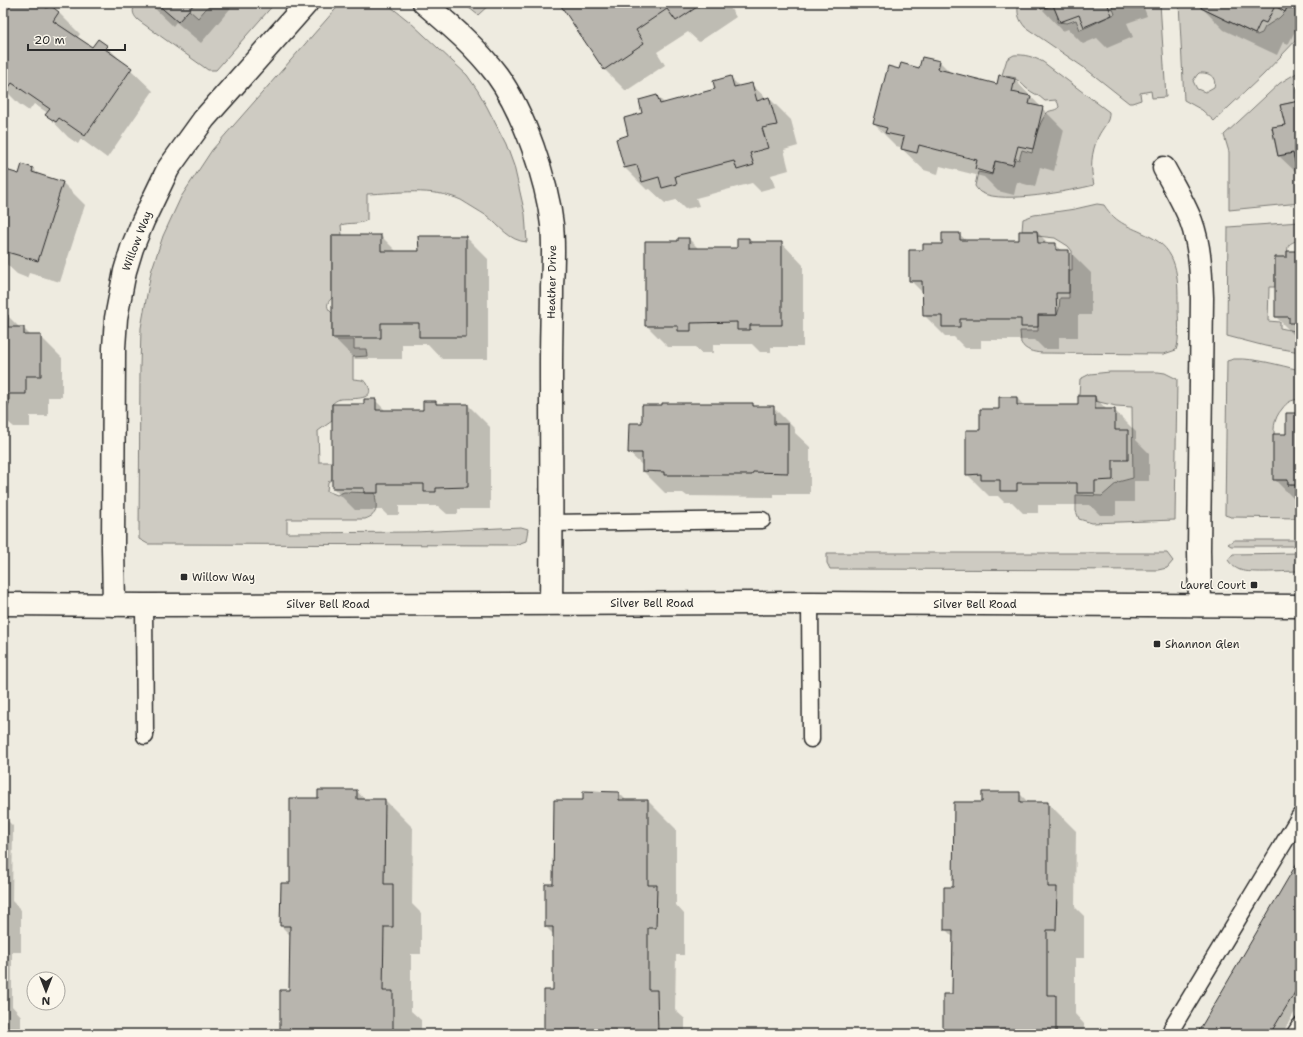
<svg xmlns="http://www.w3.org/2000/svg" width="1303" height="1037" viewBox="0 0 1303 1037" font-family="'Shantell Sans',sans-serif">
<rect width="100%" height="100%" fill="#eeebe0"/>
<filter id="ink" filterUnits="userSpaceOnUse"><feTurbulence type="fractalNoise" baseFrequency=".025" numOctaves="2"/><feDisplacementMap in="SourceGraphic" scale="8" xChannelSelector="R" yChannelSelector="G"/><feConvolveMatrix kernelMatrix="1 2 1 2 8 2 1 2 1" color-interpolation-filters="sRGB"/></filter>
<g filter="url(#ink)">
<g fill="#cecbc2" stroke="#7c7b76" fill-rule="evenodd">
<path d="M136,3H149L151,5L152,3H156L189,10L198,18L211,3H275L216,70H208L138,20C132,14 132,10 136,3Z"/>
<path d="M341,3H386L410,22L467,75L478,91L487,107L506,144L514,166L525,214L527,242C509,241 500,226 487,216C479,211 469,205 461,200C432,187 397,193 367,194V220C359,225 350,222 341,225L342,235H332V298C326,303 326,308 332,313V338L334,340H354V349H366L367,356L353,357V379L362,380L366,382C380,402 350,398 340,399C337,400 334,402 332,404V421L318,431L319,462H332V479L328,482L327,491L337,495L344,492L375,493C376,506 380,514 365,519H287V533L415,532L521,527L528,529L526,541L515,545L148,544L139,539L140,368L141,328L151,272L163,236L181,197L212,150Z"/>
<path d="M463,3H491L478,15Z"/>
<path d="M1019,3H1038L1041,9L1053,5L1058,16L1057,22L1067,23L1076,20L1080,30C1093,25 1102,19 1115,14L1111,4L1114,3H1160L1166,97L1152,98L1151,91L1140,93L1141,100L1132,103H1129L1086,69L1025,27C1019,20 1016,12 1019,3Z"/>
<path d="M1179,3H1199L1201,8L1257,35L1262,33L1265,27L1279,18L1285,12L1289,3H1300V36L1263,75L1214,121L1202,110L1184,100ZM1199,73C1209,72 1217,77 1214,87L1205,92L1197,89L1193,81L1197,75Z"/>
<path d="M1014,55C1024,54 1034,57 1043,62L1109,112C1110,122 1102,128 1098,137C1091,153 1090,168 1094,185C1070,191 1004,204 982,193C979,192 977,189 975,186L978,172L992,175L995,161L1015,158L1019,160L1022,150L1032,153C1034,142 1039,123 1046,114C1049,109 1055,112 1059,107L1058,103L1056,100L1045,101C1039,95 1032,93 1026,88C1022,84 1020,81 1015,79L1016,78L1002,75L1007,59Z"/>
<path d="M1300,71V87L1296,88L1299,101L1281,105L1285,125L1272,128L1278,156L1293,153L1298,174H1300V203L1229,210V152L1224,135L1280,83Z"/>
<path d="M1097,204L1104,205C1117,225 1130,226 1149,236C1178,250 1178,276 1178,305C1178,316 1180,341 1176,350L1164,354L1042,353C1033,352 1026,351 1021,343L1020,331H1038V315H1057L1059,309L1060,298H1069V271H1072V251L1068,246L1055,238L1037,236V231H1022L1023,219L1034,215L1075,209Z"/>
<path d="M1300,222V239C1287,245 1288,243 1287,257L1275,258V287H1269L1268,321L1280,322V328L1300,332V352L1265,346L1227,336L1228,227Z"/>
<path d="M1234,359C1256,358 1278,365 1300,370V399C1291,400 1287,402 1282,409C1264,429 1281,458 1288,480V485H1300V518L1231,517L1225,515L1227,361Z"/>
<path d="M1110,372H1158L1165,373L1177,379L1175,520L1092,523L1079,519L1076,511V495L1102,496L1118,482L1133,478L1132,407L1116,406L1095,401V396H1079L1080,379L1090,374Z"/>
<path d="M1234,540H1300V546H1231L1228,544Z"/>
<path d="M827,553H1167L1173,561L1167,568L1158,570L830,569L827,563Z"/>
<path d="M1300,553V571C1286,571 1252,574 1240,570C1235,568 1231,565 1228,560L1233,554Z"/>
</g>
<g fill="#0003">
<path d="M12,3H37L48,10L58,12L80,34L77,38L92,48L107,47L153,91L107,158L81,139L78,144L68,137L47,115L48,113L34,104L29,111L19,104L3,88V17Z"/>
<path d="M149,3H235L201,43L176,22L173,26Z"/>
<path d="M560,3H727L736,17L699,42L688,32L657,52L665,65L626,91L604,69Z"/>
<path d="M1039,3H1142L1147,16L1127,23L1133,37L1107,48L1097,38L1083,44L1068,29L1063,31L1042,9Z"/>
<path d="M1204,3H1300V29L1297,27L1288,45L1283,42L1277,55L1224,30L1202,8Z"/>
<path d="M940,62L951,73L997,85L1000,76L1015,80L1041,107L1064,130L1054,171L1040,167L1035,187L1017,182L1014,195L998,191L984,177L940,166L938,174L924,170L900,147L896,146L874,124L900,70L920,69Z"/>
<path d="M730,77L740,87L751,84L767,99L769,98L791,120L798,146L784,150L789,170L771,175L775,187L760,191L752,183L696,198L699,206L685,209L676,200L665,203L650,189L647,190L625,168L630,136L643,113L657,96L665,104L716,90Z"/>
<path d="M1300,102V176L1279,156L1274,128L1286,125Z"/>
<path d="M22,166L33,169L39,175L63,183L85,205L60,282L29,273L27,278L17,274L3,261V170L19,175Z"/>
<path d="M1037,232L1049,244H1055L1062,251H1069L1091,273V315H1078V337H1059V349H1044L1035,340H981V348H965L954,337H946L924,315V294L910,280L924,251L943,245L959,234L967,241H1020Z"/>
<path d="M333,236H381L397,252H420L419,237H466L488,259V359H442L428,344H402V359H355L333,337Z"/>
<path d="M689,239L699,249H738L749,239L753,243H782L803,265V347H771V352H760L752,344H713V353H701L695,347H668L646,325L679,242Z"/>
<path d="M1300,252V339H1298L1276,317L1288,258Z"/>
<path d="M3,316H8L20,328H23L31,336H40L62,358V397H48V416H30V427H14L3,418Z"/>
<path d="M1079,397H1095L1107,410H1114L1136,432V440L1149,453V481H1134V502H1116V515H1100L1090,505H1038V513H1023L1012,502H1004L998,496H989L967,474L981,431L1000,410L1017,398L1024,406H1079Z"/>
<path d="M375,400L386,411H424L435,402L439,405H468L490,427V509H458V514H447L438,506H399V515H387L382,510H355L333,488L365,405Z"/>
<path d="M753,404L755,407H773L795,429V433L810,447V494H774V497L687,496L683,493H665L643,471V466L629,453L643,424Z"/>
<path d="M1300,414V501H1296L1274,479L1287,435Z"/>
<path d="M357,791L365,800H385L413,828L412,904L421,913V954H411V1011L421,1020V1034H282L281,1033L290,991V935L281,926L291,884L319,799Z"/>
<path d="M619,793L627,801H648L676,829V905L684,914V955H676L675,1010L685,1019V1034H545L554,991V935L546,927L554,885L584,801Z"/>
<path d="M1019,793L1029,803H1048L1076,831L1075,907L1084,916V958H1075V1014L1084,1024V1034H944L953,995L954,938L945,929L954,888L983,803Z"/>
<path d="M3,816L13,826L12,901L21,910V952H12V1006L21,1016V1034H3Z"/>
<path d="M1300,860V1003L1282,1034H1198Z"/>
</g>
<g fill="#b8b5ae" stroke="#2b2b2b">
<path d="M11,3H39L47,8L50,5L59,12L53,21L92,47L98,39L108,46L105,49L132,68L85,136L59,118L56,122L45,115L50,109L12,83L7,90L3,87V15Z"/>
<path d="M156,3H195L178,22Z"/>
<path d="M559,3H703L676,21L667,9L636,30L644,43L604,70Z"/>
<path d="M1038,3H1107L1112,15L1084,27L1079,15L1060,22L1053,5L1041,9Z"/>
<path d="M1203,3H1289L1285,12L1275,6L1266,23L1261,21L1255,34L1201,8Z"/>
<path d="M922,57L940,61L938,69L997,84L999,75L1015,79L1012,92L1031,96L1029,104L1043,107L1033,149L1018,146L1013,165L995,161L992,174L975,169L977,160L919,145L917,153L901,149L904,137L885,133L887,128L873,124L888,66L899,69L901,63L919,68Z"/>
<path d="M731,76L734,87L752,83L757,101L769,97L777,125L762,128L768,148L750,153L754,165L737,170L734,161L675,176L677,184L662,188L659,177L642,182L637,165L624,168L616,139L628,135L624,118L642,113L639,100L657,95L660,104L715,89L713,81Z"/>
<path d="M1296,87H1300V174H1298L1293,153L1278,156L1272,127L1285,125L1280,105L1299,101Z"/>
<path d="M22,164L33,168L32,172L63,182L38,261L7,252L6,256H3V169L19,174Z"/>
<path d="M1019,231H1037L1038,243H1056V250H1069V293H1056L1057,315H1038V327H1021V319H960V327H942V316H923L922,281H909V250H923V244H942V233H960V240H1019Z"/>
<path d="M332,235H381V251H419L418,236H466V337H419V323H381V338H332Z"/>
<path d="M678,238H689V248H737V238H749V242H782V325H750V330H737V322L691,323V331H678V326H645V241H678Z"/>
<path d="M1287,251H1300V323H1289V317H1275V257H1287Z"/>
<path d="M3,315H8V327H24V335H41V376H26V394H9V405H3Z"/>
<path d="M1078,396H1095V409H1115V430H1128V460H1113V480L1095,481V493H1077V483H1017V491H1000V480H981V474L966,475V430H980V409H999V397H1017V405H1078Z"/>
<path d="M364,399H376V410H423V401H436V404H468V487L436,488V492H424V484H378V493H364V488H332V404H364Z"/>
<path d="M662,403H753V406H774V424H788V473L753,472L752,475H664V472L642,471V453H628L629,423H642V405H662Z"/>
<path d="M1286,413H1300V485H1288V480H1273V434H1286Z"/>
<path d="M318,790H357V799H385L384,884H393V927H384L383,991H393V1034L280,1033V990H289L290,926H280L281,883H290V798H318Z"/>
<path d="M583,791L619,792V800H648V885H657L656,928H648V990H657L658,1034H544V990H553V927H545V884H553L554,800H583Z"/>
<path d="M982,792H1020V802H1048V887H1057L1056,930H1047V995H1056V1034H943V994H952L953,930H944V887H953L954,802H982Z"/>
<path d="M1300,858V984L1270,1034H1197Z"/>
</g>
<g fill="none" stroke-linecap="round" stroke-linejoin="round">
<g stroke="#2b2b2b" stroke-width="19">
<g id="lane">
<path d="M551,523L762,520"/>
<path d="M810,603L811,739"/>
<path d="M144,605L145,736"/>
<path d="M1170,1034L1172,1028L1300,816"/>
<path d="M1295,1034L1300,1026"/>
</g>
</g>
<g stroke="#2b2b2b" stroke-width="25">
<g id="street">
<path d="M424,3C450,25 476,47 497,75C524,112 547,180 552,225C554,246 553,266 552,287C552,312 551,338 551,364C551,444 552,523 551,603"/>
<path d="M1164,168C1173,185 1184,203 1191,221C1200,245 1201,272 1202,298L1199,550L1200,605"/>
<path d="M114,605L113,547L114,348L116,318L125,271L132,248L143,221L168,169L204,119L307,3"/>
</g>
</g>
<g stroke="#2b2b2b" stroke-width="25">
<path id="secondary" d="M3,604L144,605L810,603L1300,606"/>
</g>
<use href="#lane" stroke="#fbf7ec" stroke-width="16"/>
<use href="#street" stroke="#fbf7ec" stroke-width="22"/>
<use href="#secondary" stroke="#fbf7ec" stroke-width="22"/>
</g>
</g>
<g fill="#2b2b2b" stroke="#fbf7ec" stroke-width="1.5">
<rect x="180" y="573" width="8" height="8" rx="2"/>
<rect x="1250" y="581" width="8" height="8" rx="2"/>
<rect x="1153" y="640" width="8" height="8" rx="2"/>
</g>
<g text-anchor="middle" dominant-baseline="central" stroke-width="3" stroke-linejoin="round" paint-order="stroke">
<g font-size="11" fill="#2b2b2b" stroke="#fbf7ec">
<text transform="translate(137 241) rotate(-69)">Willow Way</text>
<text transform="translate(552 282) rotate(-89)">Heather Drive</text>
<text x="652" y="603">Silver Bell Road</text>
<text x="328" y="604">Silver Bell Road</text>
<text x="975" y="604">Silver Bell Road</text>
</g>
<g font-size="11" fill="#2b2b2b" stroke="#fbf7ec" text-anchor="start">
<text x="192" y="577">Willow Way</text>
<text x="1246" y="585" text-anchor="end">Laurel Court</text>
<text x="1165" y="644">Shannon Glen</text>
</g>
</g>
<rect width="1303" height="1037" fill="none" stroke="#fbf7ec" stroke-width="16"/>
<rect x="8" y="8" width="1287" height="1021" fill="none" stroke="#2b2b2b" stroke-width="1.5" filter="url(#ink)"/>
<g transform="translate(46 991) rotate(180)"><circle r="19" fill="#fbf7ec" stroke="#a8a59f"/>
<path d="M0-3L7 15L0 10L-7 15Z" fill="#2b2b2b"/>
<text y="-6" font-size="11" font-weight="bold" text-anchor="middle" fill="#2b2b2b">N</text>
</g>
<path d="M28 44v6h97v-6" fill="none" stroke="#2b2b2b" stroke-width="2"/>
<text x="34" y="44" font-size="12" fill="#2b2b2b" stroke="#fbf7ec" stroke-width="3" paint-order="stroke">20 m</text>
</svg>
